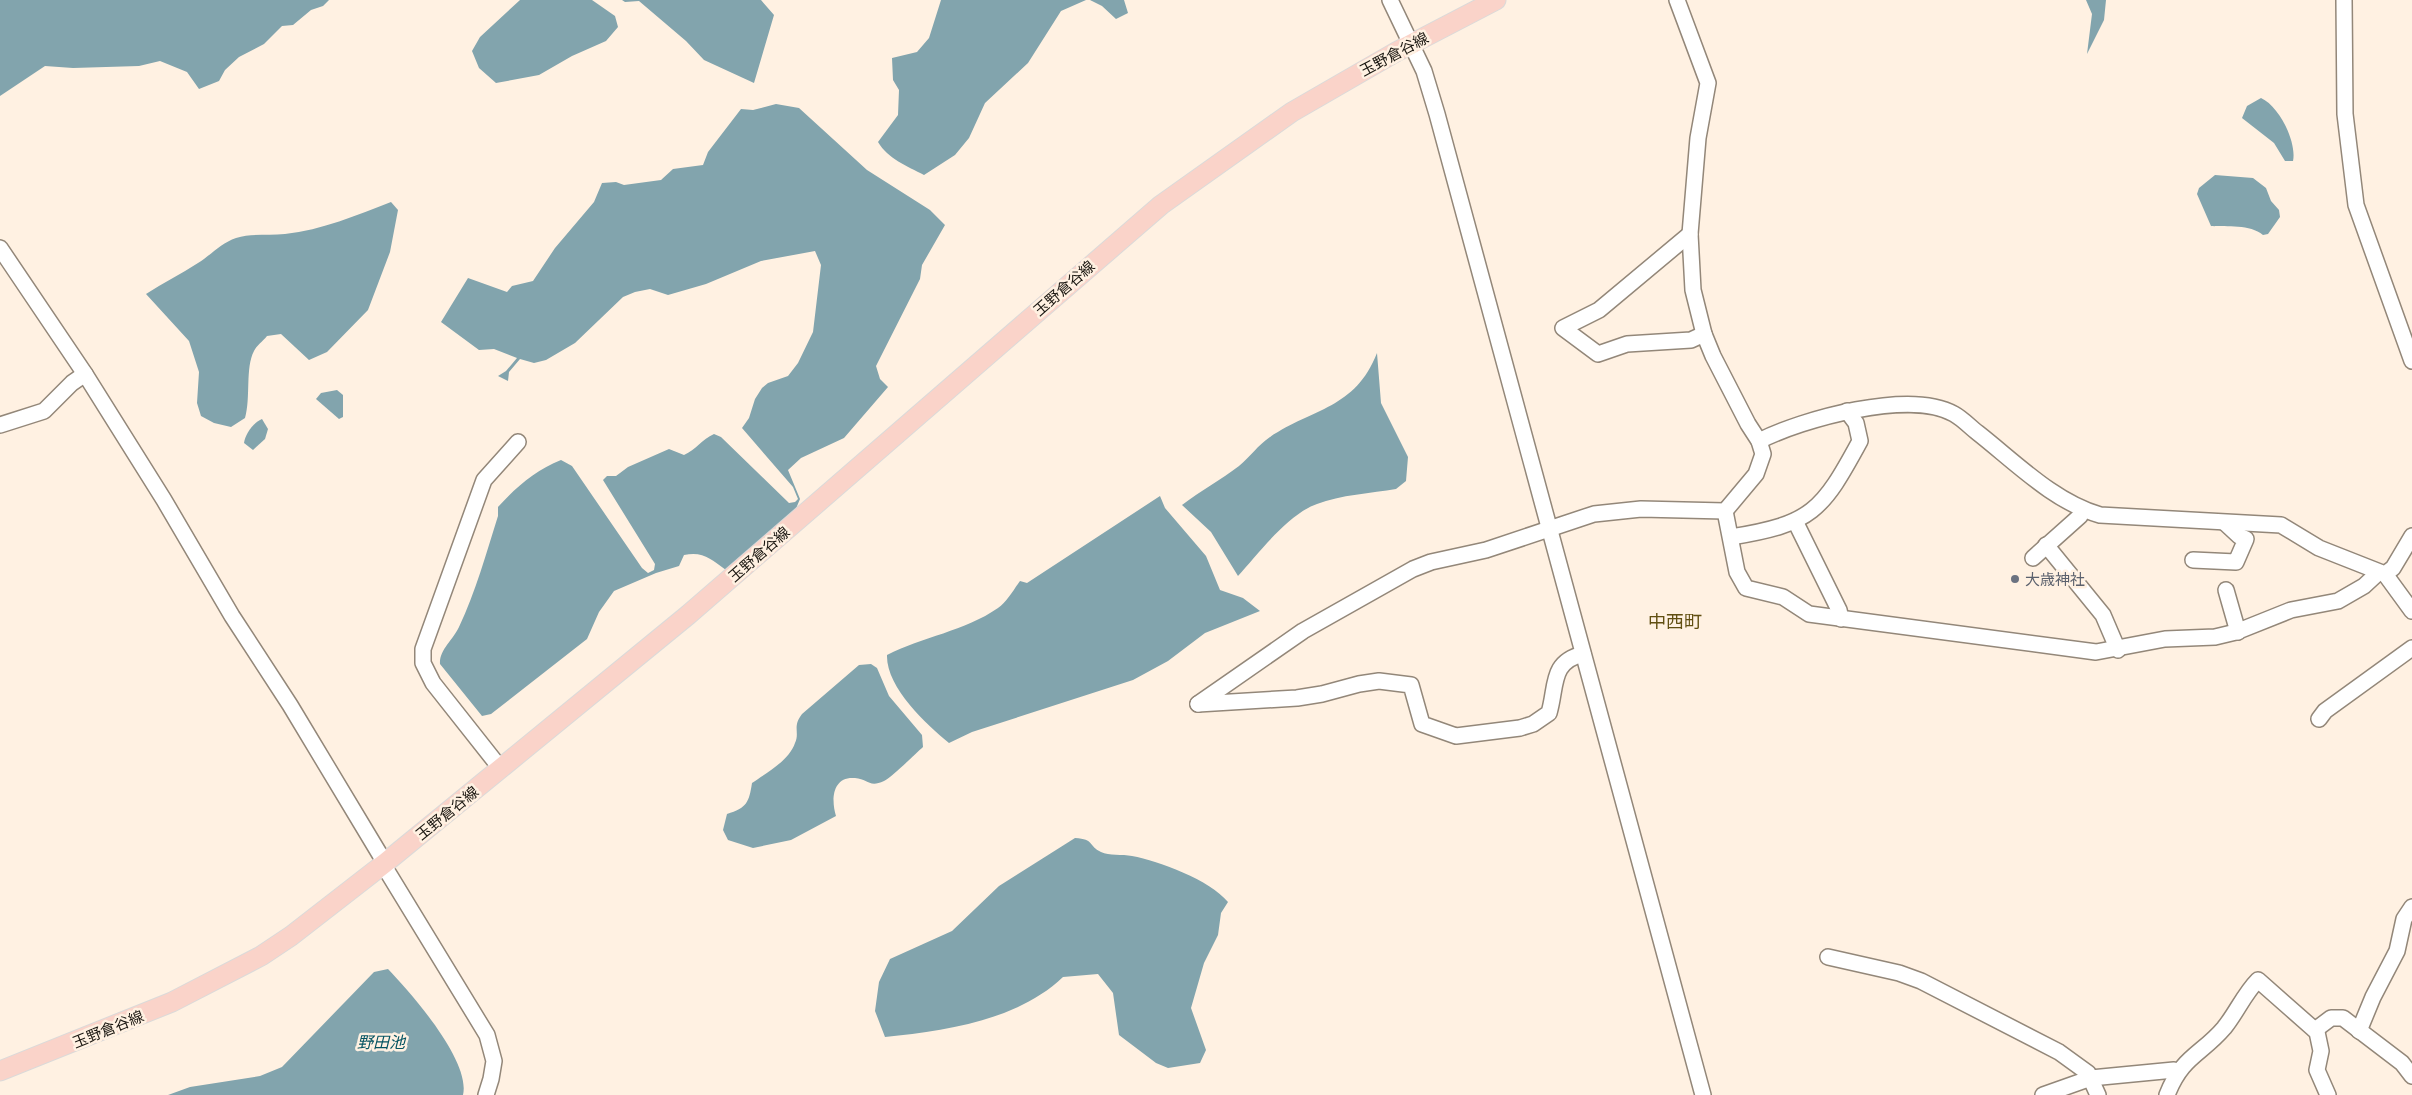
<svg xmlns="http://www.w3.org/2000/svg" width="2412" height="1095" viewBox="0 0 2412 1095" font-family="Montserrat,'Noto Sans JP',sans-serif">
<rect width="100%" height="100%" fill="#fff1e2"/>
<g fill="#82a4ad">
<path d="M0,0H329L323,6L311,10L293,25L282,26L264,44L239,57L225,70L219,81L199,89L187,72L160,61L139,66L73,68L45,66L0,96Z"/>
<path d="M520,0H592L615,16L618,27L606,41L572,56L539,75L496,83L479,68L472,51L480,37Z"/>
<path d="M622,0H761L774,15L754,83L704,60L686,41L639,1L625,2Z"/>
<path d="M941,0H1086L1061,11L1028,63L985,103L969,138L955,155L924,175C907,166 888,159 878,142L898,115L899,90L893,80L892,58L917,52L929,38Z"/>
<path d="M1090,0H1124L1128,13L1116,19L1102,6Z"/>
<path d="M2086,0H2106L2104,20L2087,54L2092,14Z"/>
<path d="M2261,98C2279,106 2297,142 2293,161H2285L2274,143L2242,118L2247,106Z"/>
<path d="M776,104L799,108L867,170L930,210L945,225L922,265L920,279L876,366L880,379L888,387L844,438L801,458L788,470L800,499L795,511L726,570C711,559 703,551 684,555L679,566L656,573L614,591L599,612L587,639L491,714L482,716L440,664C439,650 453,640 459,627C476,591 486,554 498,516V507C516,487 536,470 561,460L572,466L642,568L648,573L654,570L655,564L603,480L607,476H616L628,467L669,449L684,455C696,450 702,439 714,434L721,437L789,503L795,502L798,499L793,487L742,428L749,418L755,399L762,388L768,383L788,376L798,363L813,332L821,265L815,251L761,261L706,284L668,295L650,289L635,292L623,297L575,343L546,360L534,363L520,359L509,372L508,381L498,376L506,371L517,358L494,349L479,350L441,322L468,278L507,292L512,286L533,281L555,248L594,202L602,183L616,182L624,185L661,180L673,169L703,165L708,152L741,109L753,110Z"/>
<path d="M2215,175L2253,178L2266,188L2271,201L2279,210L2280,217L2268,234L2263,235C2250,224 2227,227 2211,226L2197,194L2199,188Z"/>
<path d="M391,202L398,210L390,252L368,310L327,352L309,360L281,334L267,336C263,341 256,346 254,351C245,368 251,398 245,418L231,427L214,423L201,416L197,403L199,372L189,341L146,294C163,283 181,274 198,263C211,255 221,243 236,238C252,233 269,236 285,234C322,230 357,215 391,202Z"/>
<path d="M1377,353L1381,403L1408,457L1406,481L1396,489C1372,493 1340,495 1317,504C1288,514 1258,554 1238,576L1211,532L1182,505C1200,491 1221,480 1239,466C1250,457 1258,445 1270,437C1313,408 1355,409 1377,353Z"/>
<path d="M337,390L343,395V417L339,419L316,399L321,393Z"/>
<path d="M262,419L268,429L265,439L253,450L244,443C245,434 254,422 262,419Z"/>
<path d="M1160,496L1165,508L1206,556L1220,590L1243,598L1260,611L1205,633L1168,661L1133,680L972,732L949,743C926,724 886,687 887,655C922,637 965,631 998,608C1007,602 1014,589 1020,581L1027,583Z"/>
<path d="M871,664L877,668L889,696L922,735L923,747C915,754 891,778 884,781C869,788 868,779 855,778C832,776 831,800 836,816L791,840L753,848L728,840L723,830L727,814C747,808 749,802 752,783C766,773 789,761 795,743C800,732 792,727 802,714L859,665Z"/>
<path d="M1075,838C1095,839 1088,846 1101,852C1109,856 1122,854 1132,856C1159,861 1210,880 1228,902L1221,913L1218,935L1204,963L1191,1008L1206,1050L1200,1063L1168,1068L1156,1063L1119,1035L1113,993L1098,974L1063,977C1018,1020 946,1031 885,1037L875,1011L879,982L890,959L952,931L999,886Z"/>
<path d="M388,969C411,993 471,1061 463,1095H168L190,1087L260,1076L282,1067L374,972Z"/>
</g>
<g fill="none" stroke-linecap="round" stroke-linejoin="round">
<g stroke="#938779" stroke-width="18">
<g id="minor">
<path d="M1390,0L1424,71L1437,114L1703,1095"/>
<path d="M2344,0L2345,114L2356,205L2412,361"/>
<path d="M1690,234L1599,310L1563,328L1598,354L1627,344L1691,340L1704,334"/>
<path d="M0,248L85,374L164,500L232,616L290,705L385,863L387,871L487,1035L494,1061L491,1079L486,1095"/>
<path d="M0,425L44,411L72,383L85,374"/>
<path d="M1759,441C1802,419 1910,389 1954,414C1963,419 1970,427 1978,433C2015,462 2054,502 2100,515L2281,525L2319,548L2385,574L2393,568L2412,536"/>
<path d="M1725,511L1737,572L1746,588L1783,597L1809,614L2096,652L2165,639L2215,637L2236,632L2291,610L2338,601L2364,586L2378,573"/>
<path d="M1795,521L1839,610L1841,619"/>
<path d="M1731,537C1812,524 1822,511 1860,441L1856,423L1847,411"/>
<path d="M2046,545L2103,615L2118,650"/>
<path d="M2033,558L2080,516L2083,510"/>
<path d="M2193,560L2236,562L2246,539L2239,536L2225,523"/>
<path d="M2385,574L2412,611"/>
<path d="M2226,590L2238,632"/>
<path d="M1198,704L1303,631L1413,569L1431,562L1486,550L1594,514L1641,509L1725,511L1756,474L1763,454L1759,441L1748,424L1713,356L1704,334L1693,290L1690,234L1698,138L1708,83L1677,0"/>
<path d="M1198,704L1297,698L1322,694L1359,684L1379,681L1411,685L1422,724L1456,736L1520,728L1533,724L1549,713C1557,686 1550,662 1583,654"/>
<path d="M2319,719L2325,711L2412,648"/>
<path d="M501,769L433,683L423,663V649L484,480L518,442"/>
<path d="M1828,957L1899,973L1921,981L2059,1052L2088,1073L2098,1095"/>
<path d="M2315,1030L2331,1018H2343L2402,1063L2412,1076"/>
<path d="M2359,1031L2373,997L2397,951L2404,919L2412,907"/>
<path d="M2043,1095L2091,1078L2174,1070L2177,1073"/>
<path d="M2167,1095C2182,1056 2201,1055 2224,1028C2237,1012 2244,994 2258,980L2317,1032L2321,1051L2317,1070L2328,1095"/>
</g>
</g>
<g stroke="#dbdad9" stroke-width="21">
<path id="major" d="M0,1071L172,1002L261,956L291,936L385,863L688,615L1161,205L1292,112L1396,52L1496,0"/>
</g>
<use href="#minor" stroke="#fff" stroke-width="15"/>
<use href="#major" stroke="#fad3c9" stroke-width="19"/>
</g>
<circle fill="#6b7280" stroke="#fff1e2" stroke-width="2" cx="2015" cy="579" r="5"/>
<g text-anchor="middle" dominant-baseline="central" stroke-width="5" stroke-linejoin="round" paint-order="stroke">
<g font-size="15" fill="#1b1711" stroke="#fff1e2">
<text transform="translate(1394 54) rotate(-28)">玉野倉谷線</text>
<text transform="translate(1064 288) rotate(-41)">玉野倉谷線</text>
<text transform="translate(759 554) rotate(-41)">玉野倉谷線</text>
<text transform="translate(447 813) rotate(-39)">玉野倉谷線</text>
<text transform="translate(108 1029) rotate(-22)">玉野倉谷線</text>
</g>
<g font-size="15" fill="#5b616d" stroke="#fff1e2" text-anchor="start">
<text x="2025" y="579">大歳神社</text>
</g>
<g font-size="16" font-style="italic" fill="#045361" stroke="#fff1e2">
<text x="381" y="1042">野田池</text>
</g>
<g font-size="18" fill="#614f12" stroke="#fff1e2">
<text x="1675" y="622">中西町</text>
</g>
</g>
</svg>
